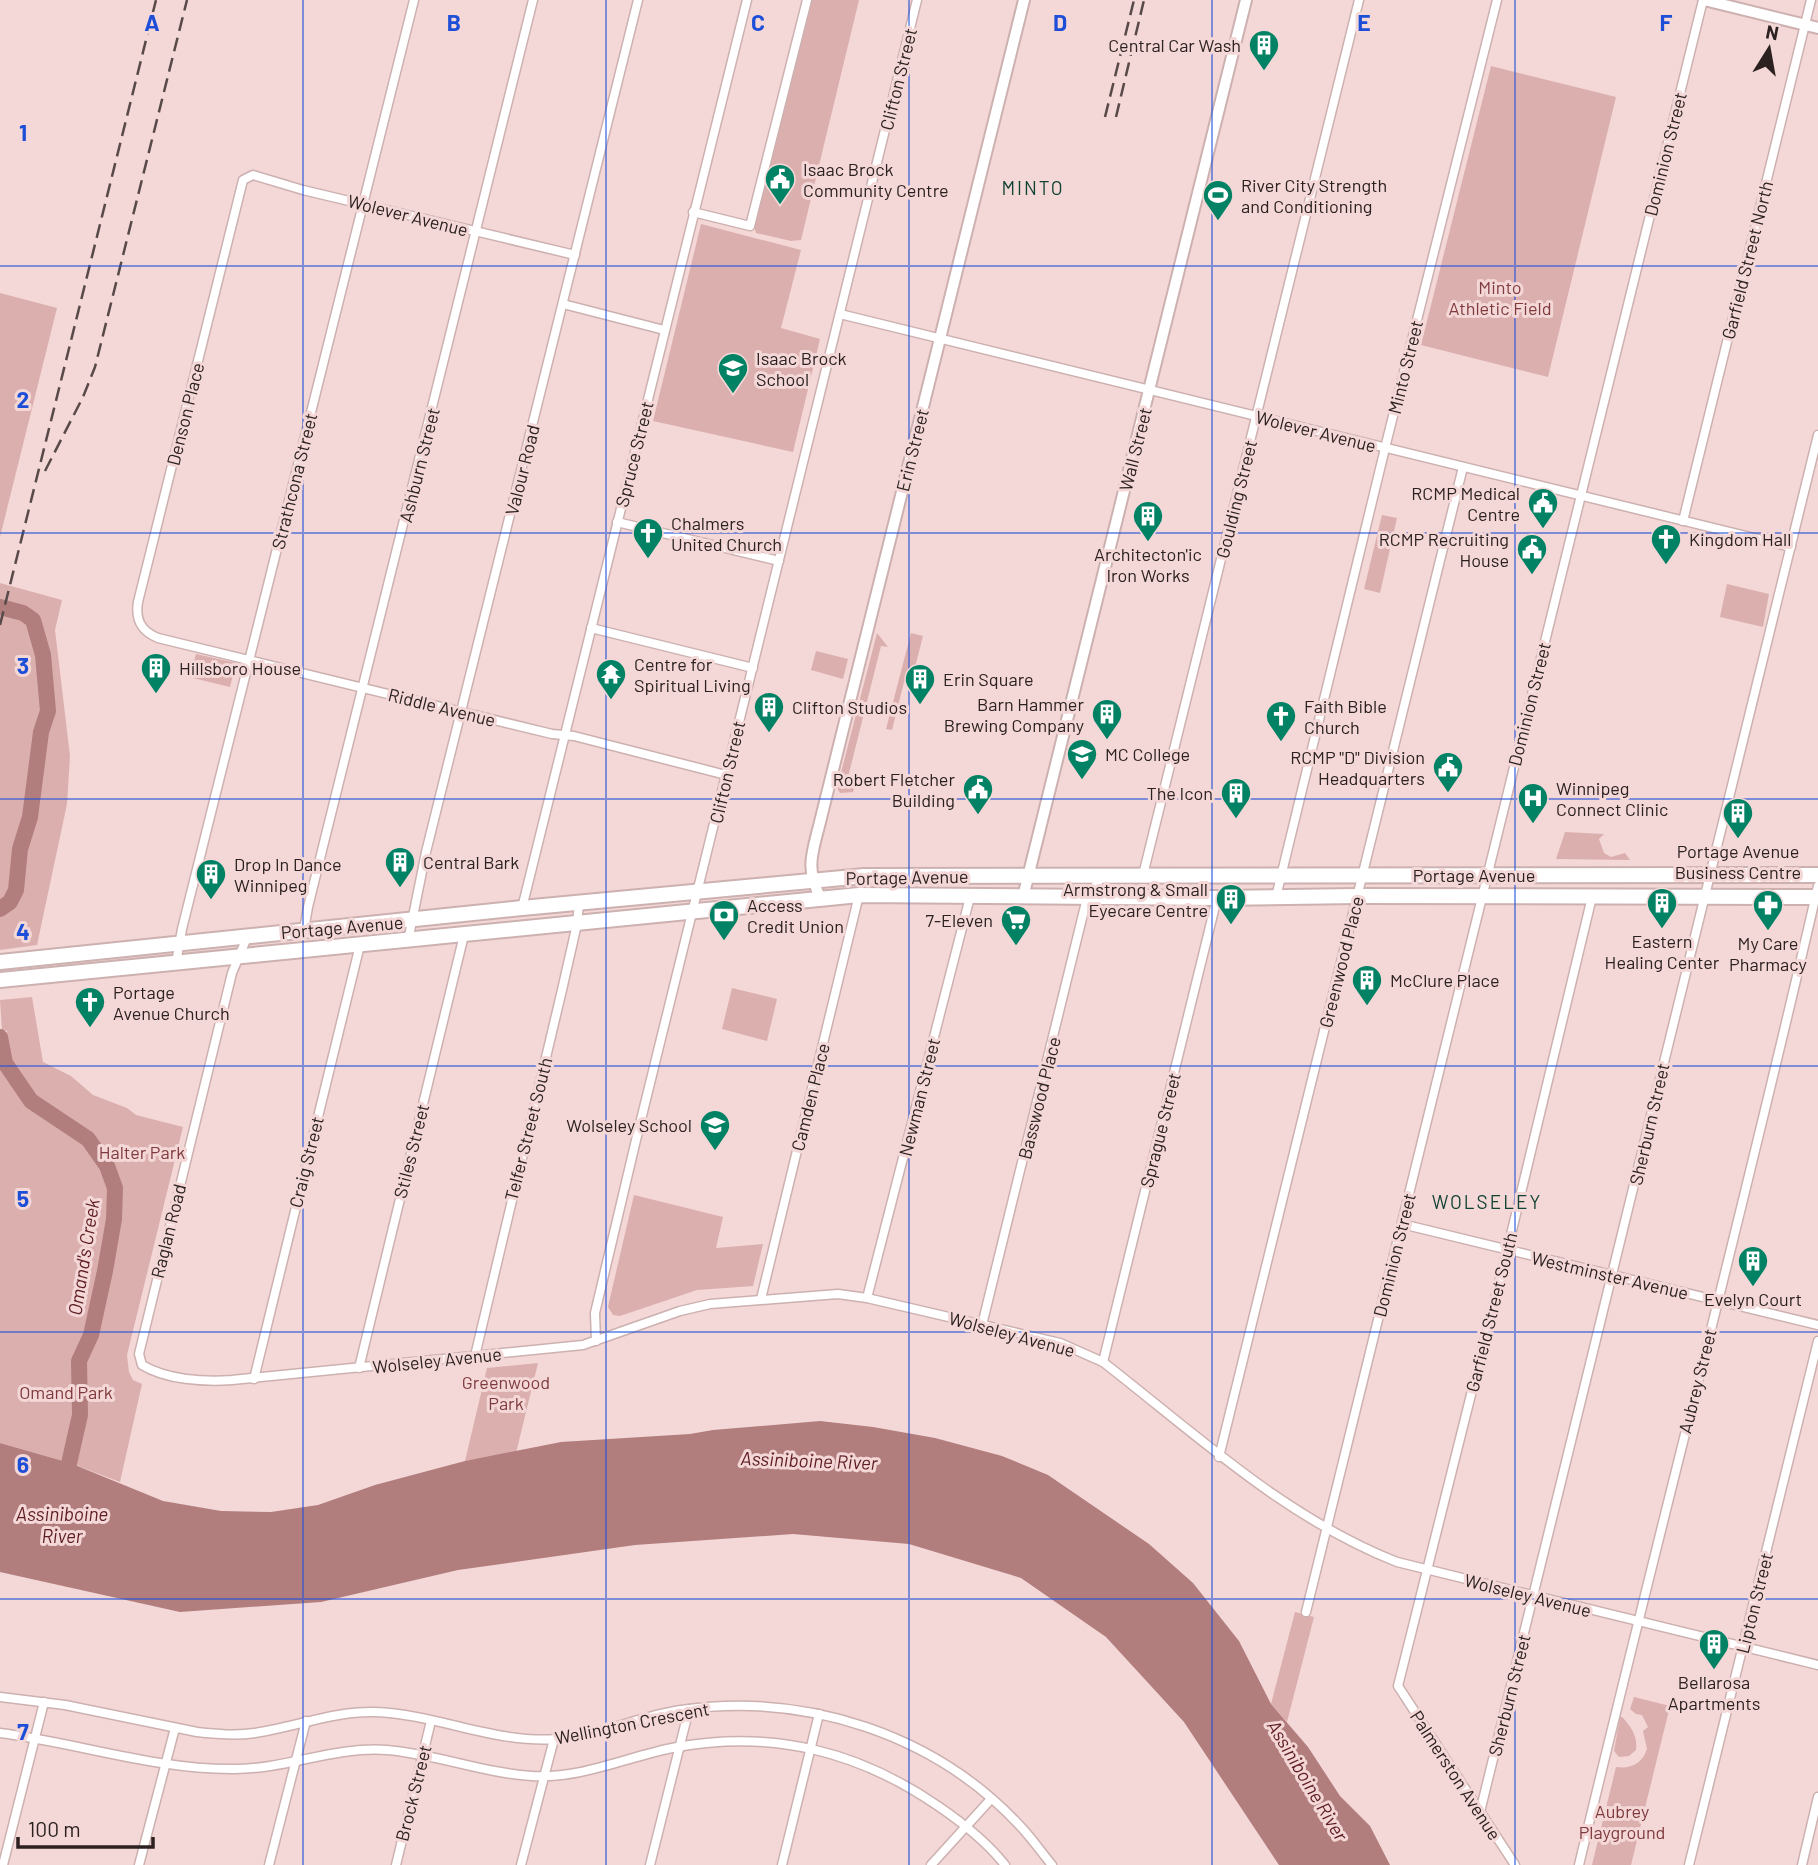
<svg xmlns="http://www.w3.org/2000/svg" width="1818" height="1865" viewBox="0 0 1818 1865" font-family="Barlow,sans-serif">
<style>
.green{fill:#dcafaf}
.water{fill:#b17d7d}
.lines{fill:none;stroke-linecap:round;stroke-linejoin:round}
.river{stroke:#b17d7d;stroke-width:16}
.street-casing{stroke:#ccb1b0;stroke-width:11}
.secondary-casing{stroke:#ccb1b0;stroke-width:14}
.highway-casing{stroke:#ccb1b0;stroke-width:18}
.street{stroke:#fff;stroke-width:8}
.secondary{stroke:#fff;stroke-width:10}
.highway{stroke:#fff;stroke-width:14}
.rail{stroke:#584a49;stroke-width:2.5;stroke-dasharray:14 7;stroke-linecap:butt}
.grid{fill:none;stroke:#1d4ed8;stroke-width:2;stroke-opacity:0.55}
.labels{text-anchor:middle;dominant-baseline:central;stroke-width:6;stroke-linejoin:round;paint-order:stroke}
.poi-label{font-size:18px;fill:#2b2120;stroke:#f4d7d7;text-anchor:start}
.street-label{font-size:18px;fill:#2b2120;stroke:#f4d7d7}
.park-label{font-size:18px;fill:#7f3a3d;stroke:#f4d7d7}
.neighbourhood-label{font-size:19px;letter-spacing:2px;fill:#114334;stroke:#f4d7d7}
.water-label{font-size:19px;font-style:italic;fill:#5d1c22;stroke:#f4d7d7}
.grid-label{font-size:23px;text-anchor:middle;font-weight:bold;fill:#1d4ed8;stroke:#f4d7d7;stroke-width:6;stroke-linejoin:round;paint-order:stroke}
</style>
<rect width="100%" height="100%" fill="#f4d7d7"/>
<g class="green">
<polygon points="811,0 859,0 801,240 791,241 756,233 754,227"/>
<polygon points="1491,66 1616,97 1548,377 1421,345"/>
<polygon points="701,224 801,250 781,328 820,339 793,452 653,421"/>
<polygon points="0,293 57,308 0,537"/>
<polygon points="1382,515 1397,518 1380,593 1364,589"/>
<polygon points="0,583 62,600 55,630 70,756 67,804 37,945 0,950"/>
<polygon points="1727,584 1769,594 1763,627 1720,617"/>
<polygon points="877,633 888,647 881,646 846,785 854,788 853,792 840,793 837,788"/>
<polygon points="911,633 923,636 911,683 904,682 892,730 886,729"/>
<polygon points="816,651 848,659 843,679 811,670"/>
<polygon points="196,654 236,663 230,687 189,677"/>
<polygon points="1565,832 1604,834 1599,839 1604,853 1611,857 1625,853 1630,860 1556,859"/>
<polygon points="732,988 777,999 767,1041 722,1029"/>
<polygon points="32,997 43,1062 71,1076 93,1095 127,1108 136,1115 183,1127 127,1355 129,1372 133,1380 142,1384 120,1482 70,1463 0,1443 0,1047 2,1067 26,1105 76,1134 95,1154 108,1178 110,1187 109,1235 96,1280 87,1329 97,1331 109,1276 119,1211 117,1184 107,1159 88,1134 45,1106 12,1068 8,1060 7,1031 2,1030 0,1000"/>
<polygon points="634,1195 723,1217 716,1248 763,1244 753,1286 697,1290 620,1316 613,1315 608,1307 610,1298"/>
<polygon points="538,1363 516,1453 465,1461 487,1368"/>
<polygon points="1295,1612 1314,1617 1287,1722 1271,1704"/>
<path d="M1634 1697 1670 1706 1631 1865H1592L1616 1767C1631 1769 1642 1764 1647 1749L1643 1731 1648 1727 1642 1715 1636 1714 1630 1709Z"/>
<path d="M1620 1717H1622C1631 1726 1638 1737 1636 1750L1629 1756 1619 1757 1614 1751Z"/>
</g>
<polygon class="water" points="820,1421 873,1427 935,1438 1002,1456 1048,1475 1149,1544 1193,1583 1239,1641 1271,1704 1308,1747 1340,1796 1370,1826 1390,1865 1279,1865 1184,1722 1106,1637 1021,1578 909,1544 793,1534 635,1545 458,1570 321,1602 180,1612 0,1572 0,1443 70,1463 163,1501 221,1511 271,1512 318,1505 375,1485 465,1461 561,1442 690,1434 713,1430"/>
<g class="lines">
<g class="river">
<polyline points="0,607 23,613 33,620 43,655 48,711 41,732 30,817 20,849 16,890 10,902 0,909"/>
<polyline points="0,1037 5,1063 31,1101 88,1139 107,1166 115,1188 114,1219 105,1271 91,1335 79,1361 80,1415 65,1481"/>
</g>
<g class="street-casing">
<g id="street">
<polyline points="693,212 750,226 807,0"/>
<path d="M575 255 303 190 253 175 243 180 138 602C135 620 141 631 158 638L552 734 574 736 726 775"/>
<polyline points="563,304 664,330"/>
<polyline points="840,314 1791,547"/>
<polyline points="1683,521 1811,0"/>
<polyline points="617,522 779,561"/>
<polyline points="591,628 753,668"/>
<polyline points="1143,875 1359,0"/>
<polyline points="1276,897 1388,436 1497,0"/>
<polyline points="522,908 747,0"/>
<polyline points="304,930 308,907 533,0"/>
<path d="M248 935 232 973 139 1354 142 1365C167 1380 204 1382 232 1380L583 1345 680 1311 710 1304 838 1294 867 1298 1060 1343 1103 1362C1197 1435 1285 1518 1397 1562L1818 1665"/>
<polyline points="408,941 426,852 638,0"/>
<polyline points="176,963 182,929 414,0"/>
<polyline points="1402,1224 1818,1325"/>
<polyline points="867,1298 970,897"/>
<polyline points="761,1299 859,895"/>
<polyline points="982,1325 1087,898 1102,876"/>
<polyline points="596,1341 595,1313 636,1140 917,0"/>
<polyline points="475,1356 562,990 577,924 579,903"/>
<polyline points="1103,1362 1217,898"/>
<polyline points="359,1368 464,935"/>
<polyline points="254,1379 360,945"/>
<polyline points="1219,1457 1463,467"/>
<polyline points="1306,1612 1703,0"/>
<path d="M0 1697 65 1705 197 1732C216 1734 236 1736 255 1733 296 1727 333 1711 375 1712 437 1714 495 1744 557 1739 600 1736 639 1716 681 1710 806 1692 936 1734 1022 1828 1033 1840 1042 1853 1052 1865"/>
<path d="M0 1733C78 1743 156 1770 235 1769 287 1769 334 1746 387 1750 436 1754 483 1773 532 1776 583 1779 628 1756 677 1747 773 1730 858 1751 938 1806 963 1823 986 1841 1005 1865"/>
<polyline points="1480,1812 1818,435"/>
<polyline points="3,1865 44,1702"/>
<polyline points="139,1865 175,1728"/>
<polyline points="269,1865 306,1721"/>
<polyline points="396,1865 431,1721"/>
<polyline points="521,1865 554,1739"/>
<polyline points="650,1865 689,1709"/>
<polyline points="782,1865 819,1714"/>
<polyline points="931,1865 991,1799"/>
<polyline points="1515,1865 1398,1686 1509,1243 1592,897"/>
<path d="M1579 1865C1657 1538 1743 1213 1818 886"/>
<polyline points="1689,1865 1818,1341"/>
<polyline points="1802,1865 1818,1797"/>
</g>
</g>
<g class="secondary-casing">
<g id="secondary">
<polyline points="1704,0 1818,28"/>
<polyline points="1023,897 1246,0"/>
<path d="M821 899C804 866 813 852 821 818L1024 0"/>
</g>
</g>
<g class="highway-casing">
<g id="highway">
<polyline points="0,962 522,908 864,876 1818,875"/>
<polyline points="0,980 859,895 1217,898 1358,896 1818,897"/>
</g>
</g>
<use href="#street" class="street"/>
<use href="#secondary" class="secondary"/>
<use href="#highway" class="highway"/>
<g class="rail">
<polyline points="1105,117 1134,0"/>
<polyline points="1116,117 1144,0"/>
<polyline points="45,471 83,397 95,367 187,0"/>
<polyline points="0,625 156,0"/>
</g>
</g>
<path class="grid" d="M303 0V1865M606 0V1865M909 0V1865M1212 0V1865M1515 0V1865M0 266H1818M0 533H1818M0 799H1818M0 1066H1818M0 1332H1818M0 1599H1818"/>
<defs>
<g id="building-pin" transform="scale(1.575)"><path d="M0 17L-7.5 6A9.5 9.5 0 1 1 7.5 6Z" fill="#028264" stroke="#f4d7d7"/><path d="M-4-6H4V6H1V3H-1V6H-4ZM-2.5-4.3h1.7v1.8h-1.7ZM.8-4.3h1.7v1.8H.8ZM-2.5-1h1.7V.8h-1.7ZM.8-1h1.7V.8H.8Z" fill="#fff"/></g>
<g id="civic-pin" transform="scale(1.575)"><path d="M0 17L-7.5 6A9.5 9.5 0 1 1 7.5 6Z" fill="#028264" stroke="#f4d7d7"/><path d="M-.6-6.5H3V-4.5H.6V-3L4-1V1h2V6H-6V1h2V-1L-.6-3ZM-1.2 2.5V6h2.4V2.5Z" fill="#fff"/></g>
<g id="stadium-pin" transform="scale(1.575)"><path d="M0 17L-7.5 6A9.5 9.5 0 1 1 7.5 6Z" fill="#028264" stroke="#f4d7d7"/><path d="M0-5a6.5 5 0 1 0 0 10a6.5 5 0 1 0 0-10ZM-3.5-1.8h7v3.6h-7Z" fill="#fff"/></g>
<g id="school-pin" transform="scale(1.575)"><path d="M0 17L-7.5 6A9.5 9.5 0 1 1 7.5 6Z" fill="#028264" stroke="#f4d7d7"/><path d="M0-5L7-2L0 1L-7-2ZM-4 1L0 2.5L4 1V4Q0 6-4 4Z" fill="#fff"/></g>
<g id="church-pin" transform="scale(1.575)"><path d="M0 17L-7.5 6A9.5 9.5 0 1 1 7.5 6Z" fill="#028264" stroke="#f4d7d7"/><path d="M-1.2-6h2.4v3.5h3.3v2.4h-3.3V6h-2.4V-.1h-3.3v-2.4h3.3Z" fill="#fff"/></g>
<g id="temple-pin" transform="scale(1.575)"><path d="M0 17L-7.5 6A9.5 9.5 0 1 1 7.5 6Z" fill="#028264" stroke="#f4d7d7"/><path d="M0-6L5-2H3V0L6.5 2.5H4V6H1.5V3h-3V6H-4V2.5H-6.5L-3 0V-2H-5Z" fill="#fff"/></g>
<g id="university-pin" transform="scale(1.575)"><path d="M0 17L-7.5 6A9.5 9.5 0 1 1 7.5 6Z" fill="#028264" stroke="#f4d7d7"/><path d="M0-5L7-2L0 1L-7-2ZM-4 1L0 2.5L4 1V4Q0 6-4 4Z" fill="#fff"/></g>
<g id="hospital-pin" transform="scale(1.575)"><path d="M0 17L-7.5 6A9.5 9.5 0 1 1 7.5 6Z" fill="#028264" stroke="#f4d7d7"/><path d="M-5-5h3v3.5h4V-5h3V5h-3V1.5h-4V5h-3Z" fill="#fff"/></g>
<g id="pharmacy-pin" transform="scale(1.575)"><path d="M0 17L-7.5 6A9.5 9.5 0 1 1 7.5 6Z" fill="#028264" stroke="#f4d7d7"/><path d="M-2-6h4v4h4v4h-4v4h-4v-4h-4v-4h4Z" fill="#fff"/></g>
<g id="bank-pin" transform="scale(1.575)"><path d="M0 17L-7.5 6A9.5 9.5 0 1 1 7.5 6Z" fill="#028264" stroke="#f4d7d7"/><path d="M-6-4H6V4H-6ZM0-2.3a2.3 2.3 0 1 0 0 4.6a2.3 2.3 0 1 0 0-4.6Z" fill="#fff"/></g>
<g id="supermarket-pin" transform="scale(1.575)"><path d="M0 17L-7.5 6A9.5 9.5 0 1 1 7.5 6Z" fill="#028264" stroke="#f4d7d7"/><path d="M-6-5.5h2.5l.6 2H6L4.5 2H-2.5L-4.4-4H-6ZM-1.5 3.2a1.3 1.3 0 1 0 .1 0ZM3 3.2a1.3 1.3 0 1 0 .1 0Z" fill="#fff"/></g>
</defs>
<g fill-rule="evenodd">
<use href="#building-pin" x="1264" y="45"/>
<use href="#civic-pin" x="780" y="179"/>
<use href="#stadium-pin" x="1218" y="195"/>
<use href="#school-pin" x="733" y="368"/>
<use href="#civic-pin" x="1543" y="503"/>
<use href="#building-pin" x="1148" y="516"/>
<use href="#church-pin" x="648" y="533"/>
<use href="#church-pin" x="1666" y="539"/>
<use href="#civic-pin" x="1532" y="549"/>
<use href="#building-pin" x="156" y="668"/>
<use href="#temple-pin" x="611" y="674"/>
<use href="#building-pin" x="920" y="679"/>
<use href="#building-pin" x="769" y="707"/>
<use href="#building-pin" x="1107" y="714"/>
<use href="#church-pin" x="1281" y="716"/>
<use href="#university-pin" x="1082" y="754"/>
<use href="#civic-pin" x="1448" y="767"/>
<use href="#civic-pin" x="978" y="789"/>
<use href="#building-pin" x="1236" y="793"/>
<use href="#hospital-pin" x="1533" y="798"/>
<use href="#building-pin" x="1738" y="813"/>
<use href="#building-pin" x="400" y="862"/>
<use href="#building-pin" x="211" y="874"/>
<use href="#building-pin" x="1231" y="899"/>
<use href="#building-pin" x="1662" y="903"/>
<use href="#pharmacy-pin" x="1768" y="905"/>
<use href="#bank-pin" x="724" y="915"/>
<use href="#supermarket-pin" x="1016" y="920"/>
<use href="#building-pin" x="1367" y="980"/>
<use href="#church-pin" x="90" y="1002"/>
<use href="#school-pin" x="715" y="1125"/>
<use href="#building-pin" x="1753" y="1261"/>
<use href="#building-pin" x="1714" y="1644"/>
</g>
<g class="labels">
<g class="poi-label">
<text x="1241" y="45" text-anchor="end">Central Car Wash</text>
<text x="803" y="169">Isaac Brock<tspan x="803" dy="21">Community Centre</tspan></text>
<text x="1241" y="185">River City Strength<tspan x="1241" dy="21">and Conditioning</tspan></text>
<text x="756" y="358">Isaac Brock<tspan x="756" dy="21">School</tspan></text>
<text x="1520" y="493" text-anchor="end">RCMP Medical<tspan x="1520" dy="21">Centre</tspan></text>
<text x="671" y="523">Chalmers<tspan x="671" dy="21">United Church</tspan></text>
<text x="1509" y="539" text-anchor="end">RCMP Recruiting<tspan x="1509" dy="21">House</tspan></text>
<text x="1689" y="539">Kingdom Hall</text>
<text x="1148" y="554" text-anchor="middle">Architecton'ic<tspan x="1148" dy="21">Iron Works</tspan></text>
<text x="634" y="664">Centre for<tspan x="634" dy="21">Spiritual Living</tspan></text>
<text x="179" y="668">Hillsboro House</text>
<text x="943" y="679">Erin Square</text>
<text x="1084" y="704" text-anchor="end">Barn Hammer<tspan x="1084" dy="21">Brewing Company</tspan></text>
<text x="1304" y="706">Faith Bible<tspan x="1304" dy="21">Church</tspan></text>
<text x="792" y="707">Clifton Studios</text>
<text x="1105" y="754">MC College</text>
<text x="1425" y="757" text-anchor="end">RCMP "D" Division<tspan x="1425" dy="21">Headquarters</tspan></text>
<text x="955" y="779" text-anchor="end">Robert Fletcher<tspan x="955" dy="21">Building</tspan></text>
<text x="1556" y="788">Winnipeg<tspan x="1556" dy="21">Connect Clinic</tspan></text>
<text x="1213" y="793" text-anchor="end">The Icon</text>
<text x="1738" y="851" text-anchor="middle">Portage Avenue<tspan x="1738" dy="21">Business Centre</tspan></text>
<text x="423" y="862">Central Bark</text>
<text x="234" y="864">Drop In Dance<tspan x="234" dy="21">Winnipeg</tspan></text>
<text x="1208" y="889" text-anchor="end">Armstrong &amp; Small<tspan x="1208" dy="21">Eyecare Centre</tspan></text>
<text x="747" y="905">Access<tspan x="747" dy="21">Credit Union</tspan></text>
<text x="993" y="920" text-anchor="end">7-Eleven</text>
<text x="1662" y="941" text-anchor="middle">Eastern<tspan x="1662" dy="21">Healing Center</tspan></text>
<text x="1768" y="943" text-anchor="middle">My Care<tspan x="1768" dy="21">Pharmacy</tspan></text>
<text x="1390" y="980">McClure Place</text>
<text x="113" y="992">Portage<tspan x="113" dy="21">Avenue Church</tspan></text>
<text x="692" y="1125" text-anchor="end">Wolseley School</text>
<text x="1753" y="1299" text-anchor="middle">Evelyn Court</text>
<text x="1714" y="1682" text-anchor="middle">Bellarosa<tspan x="1714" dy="21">Apartments</tspan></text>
</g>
<g class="street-label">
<text transform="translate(898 79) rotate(-76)">Clifton Street</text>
<text transform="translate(1665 154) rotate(-76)">Dominion Street</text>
<text transform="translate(408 215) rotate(14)">Wolever Avenue</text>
<text transform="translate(1747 260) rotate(-76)">Garfield Street North</text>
<text transform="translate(1405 367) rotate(-76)">Minto Street</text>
<text transform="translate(185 414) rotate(-76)">Denson Place</text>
<text transform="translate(1316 431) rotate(14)">Wolever Avenue</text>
<text transform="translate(1135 449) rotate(-76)">Wall Street</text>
<text transform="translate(912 450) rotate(-76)">Erin Street</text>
<text transform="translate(634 454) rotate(-76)">Spruce Street</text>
<text transform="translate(419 465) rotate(-76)">Ashburn Street</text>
<text transform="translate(522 470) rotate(-76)">Valour Road</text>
<text transform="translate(294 481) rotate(-76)">Strathcona Street</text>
<text transform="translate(1236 499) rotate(-76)">Goulding Street</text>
<text transform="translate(1529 704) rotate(-76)">Dominion Street</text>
<text transform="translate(442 707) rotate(14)">Riddle Avenue</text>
<text transform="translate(727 772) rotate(-77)">Clifton Street</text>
<text x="1474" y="875">Portage Avenue</text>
<text transform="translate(907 877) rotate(-1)">Portage Avenue</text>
<text transform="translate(342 927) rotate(-5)">Portage Avenue</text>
<text transform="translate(1341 962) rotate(-76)">Greenwood Place</text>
<text transform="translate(810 1097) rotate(-76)">Camden Place</text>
<text transform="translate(919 1097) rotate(-76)">Newman Street</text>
<text transform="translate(1039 1098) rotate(-76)">Basswood Place</text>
<text transform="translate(1649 1124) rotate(-77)">Sherburn Street</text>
<text transform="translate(528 1129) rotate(-76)">Telfer Street South</text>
<text transform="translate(1160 1130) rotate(-76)">Sprague Street</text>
<text transform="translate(411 1151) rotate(-76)">Stiles Street</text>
<text transform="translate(306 1162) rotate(-76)">Craig Street</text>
<text transform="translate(168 1231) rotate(-76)">Raglan Road</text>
<text transform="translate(1394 1255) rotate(-76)">Dominion Street</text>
<text transform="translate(1610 1275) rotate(13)">Westminster Avenue</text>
<text transform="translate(1491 1312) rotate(-76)">Garfield Street South</text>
<text transform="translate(1012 1334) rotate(15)">Wolseley Avenue</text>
<text transform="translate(437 1360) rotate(-6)">Wolseley Avenue</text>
<text transform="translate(1697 1381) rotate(-76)">Aubrey Street</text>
<text transform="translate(1528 1595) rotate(14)">Wolseley Avenue</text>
<text transform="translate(1754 1603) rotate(-76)">Lipton Street</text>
<text transform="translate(1509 1695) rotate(-76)">Sherburn Street</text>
<text transform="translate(632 1723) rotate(-11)">Wellington Crescent</text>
<text transform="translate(1456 1775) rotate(57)">Palmerston Avenue</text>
<text transform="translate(413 1793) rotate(-76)">Brock Street</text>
</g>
<g class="park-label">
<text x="1500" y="287">Minto<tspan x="1500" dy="21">Athletic Field</tspan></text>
<text x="142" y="1152">Halter Park</text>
<text x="506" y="1382">Greenwood<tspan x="506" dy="21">Park</tspan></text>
<text x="66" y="1392">Omand Park</text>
<text x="1622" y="1811">Aubrey<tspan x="1622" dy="21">Playground</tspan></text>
</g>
<g class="neighbourhood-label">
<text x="1033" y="187">MINTO</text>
<text x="1487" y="1201">WOLSELEY</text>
</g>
<g class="water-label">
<text transform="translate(83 1257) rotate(-81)">Omand's Creek</text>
<text transform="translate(809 1460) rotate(2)">Assiniboine River</text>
<text x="62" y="1513">Assiniboine<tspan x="62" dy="22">River</tspan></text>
<text transform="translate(1308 1780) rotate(59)">Assiniboine River</text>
</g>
</g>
<g class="grid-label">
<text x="152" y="31">A</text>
<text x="454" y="31">B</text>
<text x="758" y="31">C</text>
<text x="1060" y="31">D</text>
<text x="1364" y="31">E</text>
<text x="1666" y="31">F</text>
<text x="23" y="141">1</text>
<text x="23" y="408">2</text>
<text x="23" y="674">3</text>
<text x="23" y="940">4</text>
<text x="23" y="1207">5</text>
<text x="23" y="1473">6</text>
<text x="23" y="1740">7</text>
</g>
<g transform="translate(1769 49) rotate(11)" stroke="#f4d7d7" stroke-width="5" paint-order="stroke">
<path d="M0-5L12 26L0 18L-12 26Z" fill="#2b2120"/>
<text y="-10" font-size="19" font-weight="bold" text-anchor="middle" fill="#2b2120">N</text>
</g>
<path d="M18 1837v10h135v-10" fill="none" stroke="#2b2120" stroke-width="3.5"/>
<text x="28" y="1837" font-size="21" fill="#2b2120" stroke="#f4d7d7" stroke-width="5" paint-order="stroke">100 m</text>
</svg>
